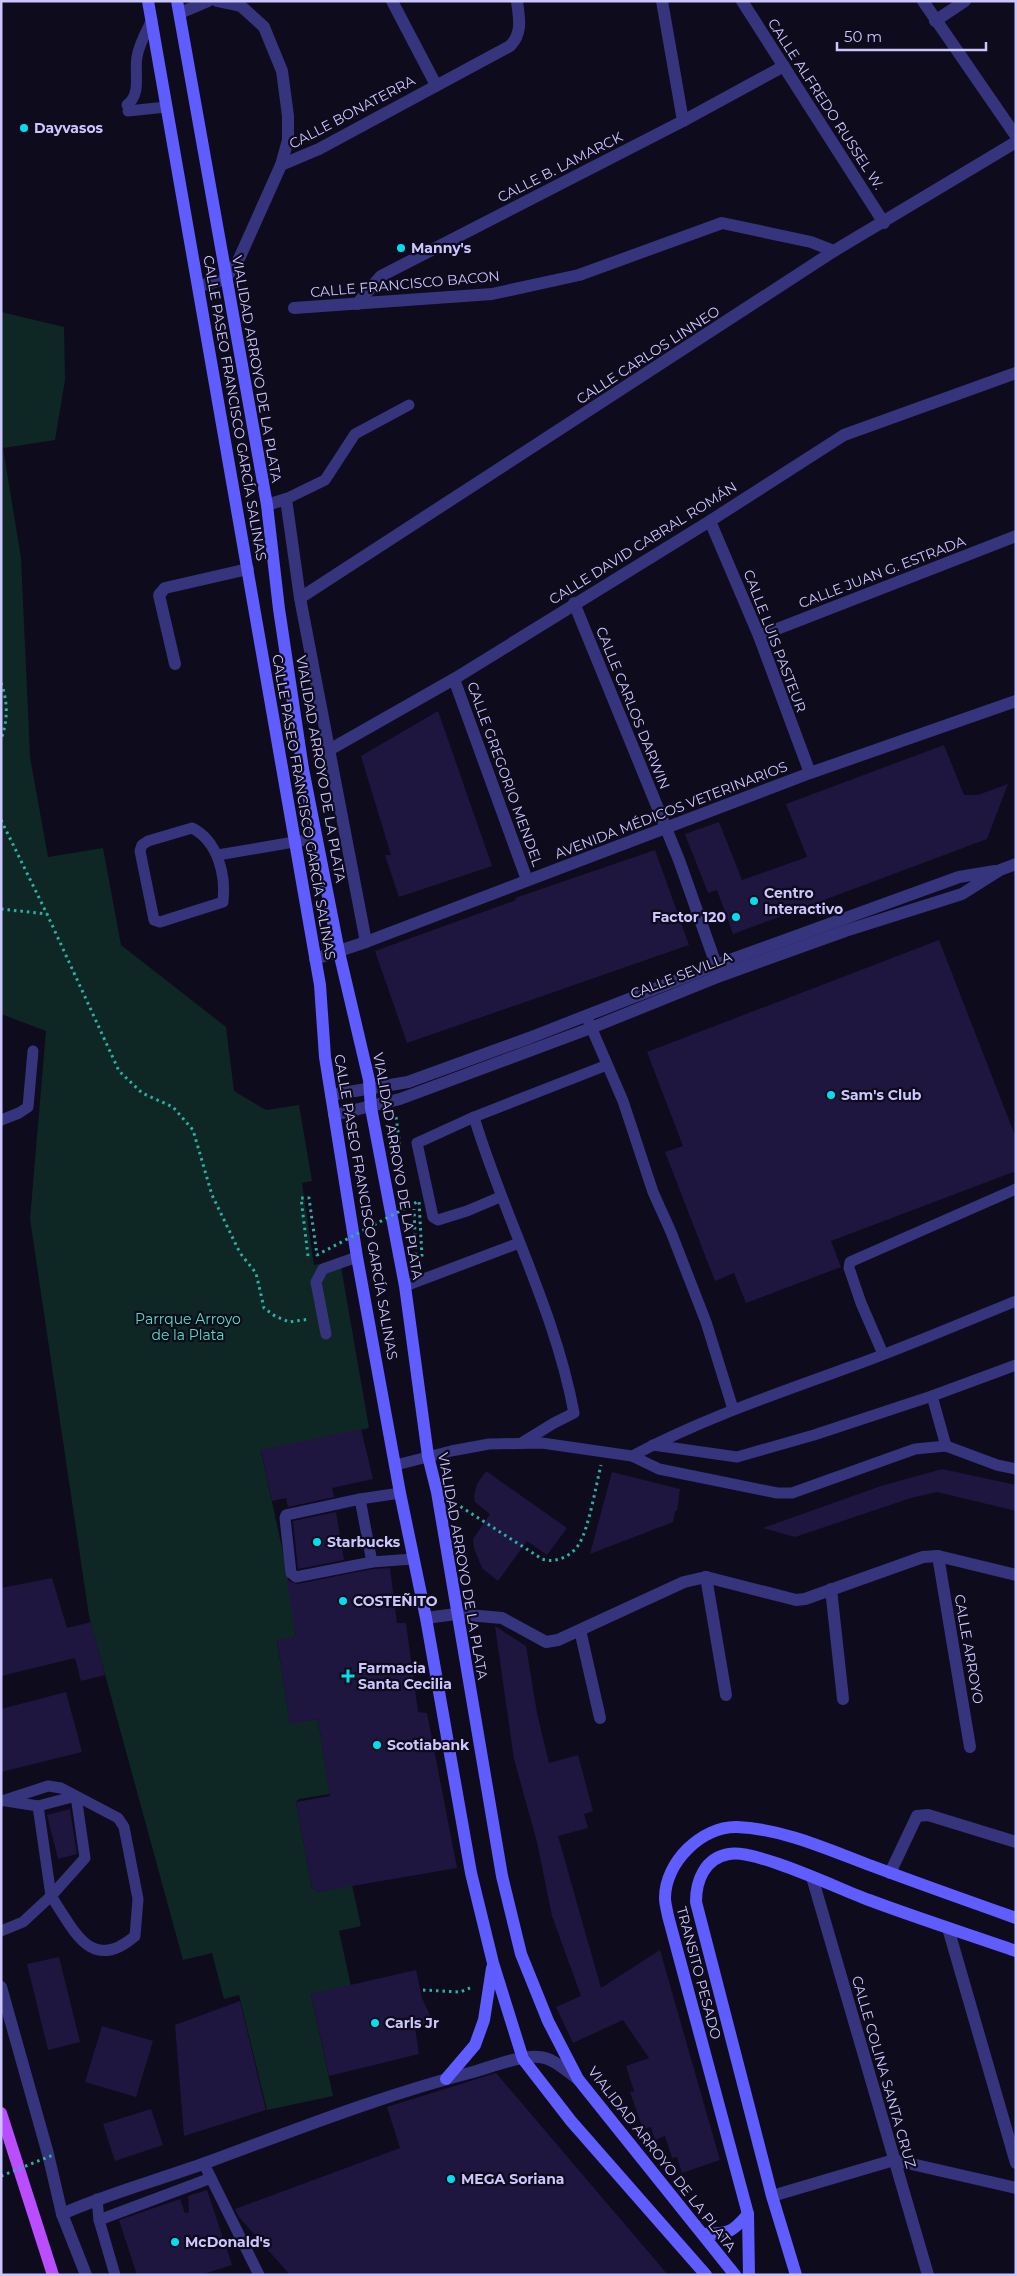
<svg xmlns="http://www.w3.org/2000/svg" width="1017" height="2276" viewBox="0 0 1017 2276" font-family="Montserrat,sans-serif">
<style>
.green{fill:#0e2725}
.building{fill:#1e163e}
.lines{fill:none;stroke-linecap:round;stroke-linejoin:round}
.path{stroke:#2ab0a5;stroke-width:3;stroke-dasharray:2.5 4;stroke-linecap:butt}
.service{stroke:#36347d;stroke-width:11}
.minor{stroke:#36347d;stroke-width:12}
.tertiary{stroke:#36347d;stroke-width:12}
.secondary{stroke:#5f5dff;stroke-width:12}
.primary{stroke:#b94dff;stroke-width:12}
.path-bridge{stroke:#2ab0a5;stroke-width:3;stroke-dasharray:2.5 4;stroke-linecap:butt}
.poi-dot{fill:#00def1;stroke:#0e0b1d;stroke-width:2}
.labels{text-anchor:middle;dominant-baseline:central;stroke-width:4.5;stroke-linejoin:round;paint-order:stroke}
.street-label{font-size:14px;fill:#ccc6ff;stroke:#0e0b1d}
.poi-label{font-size:14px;font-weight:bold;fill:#ccc6ff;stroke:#0e0b1d;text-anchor:start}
.park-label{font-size:14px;fill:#51e1ba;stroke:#0e0b1d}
</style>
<rect width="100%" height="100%" fill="#0e0b1d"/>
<polygon class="green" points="1,312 64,327 65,380 55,440 3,448 21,558 30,757 48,857 103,848 121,945 226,1027 234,1091 266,1110 299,1105 312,1181 302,1183 314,1265 340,1261 369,1428 261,1451 287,1571 296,1637 277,1641 290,1723 318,1719 330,1794 299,1799 296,1802 312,1888 318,1892 352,1885 361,1926 339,1931 351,1986 311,1994 333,2096 267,2110 239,1995 224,1999 212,1953 183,1960 89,1616 30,1219 46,1031 1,1014"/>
<g class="building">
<polygon points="438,711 492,866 399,897 385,855 391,855 361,756"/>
<polygon points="944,745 964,795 978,795 1008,784 987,839 733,934 717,890 708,893 685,834 719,822 742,880 807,857 786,804"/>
<polygon points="655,850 689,945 407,1043 375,951 516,900 515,898"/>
<polygon points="939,940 1016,1138 1016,1171 831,1241 841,1267 746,1303 734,1273 715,1281 665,1152 683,1146 647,1052"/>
<polygon points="361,1429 373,1479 332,1488 334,1497 288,1507 286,1498 272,1501 261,1450"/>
<polygon points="942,1469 1016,1485 1016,1511 937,1492 911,1498 795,1537 763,1528 881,1486"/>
<polygon points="486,1471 567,1528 547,1555 527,1541 498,1581 482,1568 474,1548 473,1539 490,1514 475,1502 474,1496 477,1484"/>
<polygon points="612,1472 680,1489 677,1511 675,1511 673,1522 590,1554"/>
<polygon points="336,1512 344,1560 298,1569 293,1521"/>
<polygon points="390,1568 397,1623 406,1623 418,1712 427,1713 457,1868 317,1892 312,1888 296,1802 330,1796 318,1719 290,1724 277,1640 296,1637 287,1580 297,1584 373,1569"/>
<polygon points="52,1578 67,1628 91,1622 105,1675 81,1681 75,1658 1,1676 1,1588"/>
<polygon points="495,1626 526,1646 537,1713 549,1763 578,1755 593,1811 584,1814 588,1828 558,1836 601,1988 660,1950 720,2160 682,2173 677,2157 672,2158 665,2136 655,2140 651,2127 643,2129 630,2092 634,2091 626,2066 649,2058 623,2020 573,2043 556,2007 581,1996 552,1916 537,1842 514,1759"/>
<polygon points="66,1692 82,1752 1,1772 1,1709"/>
<polygon points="70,1809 77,1854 58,1859 47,1815"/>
<polygon points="59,1957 80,2042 48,2050 27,1964"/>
<polygon points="416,1970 422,1998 434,2024 415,2028 419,2054 329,2076 311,1994"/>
<polygon points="240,2001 266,2110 184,2136 175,2025"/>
<polygon points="102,2026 153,2041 136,2097 85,2082"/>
<polygon points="496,2073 668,2275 290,2275 239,2217 235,2209 400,2148 387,2107"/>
<polygon points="151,2109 163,2145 115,2161 103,2124"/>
<polygon points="207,2190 232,2265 200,2275 137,2275 119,2220 180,2199 185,2213 189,2212 188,2196"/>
</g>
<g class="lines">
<g class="path">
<path d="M1 683C8 701 8 721 1 739"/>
<polyline points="1,820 47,914 119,1071 142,1093 173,1107 193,1130 212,1195 240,1253 256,1273 264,1308 275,1316 289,1322 310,1319"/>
<polyline points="1,909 47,914"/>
<polyline points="396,1117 400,1147"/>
<path d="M455 1503 542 1559C555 1564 572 1556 579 1544 589 1528 596 1485 601 1465"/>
<polyline points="423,1990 460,1992 470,1988"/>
</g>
<g class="service">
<path d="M127 105C142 94 134 73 137 57 139 44 146 32 152 20"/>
<polyline points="128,111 166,107"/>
<polyline points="286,499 325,480 355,434 409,405"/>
<path d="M192 828C218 841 226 875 223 902L160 922 154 920 140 851 142 845 148 841Z"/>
<polyline points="218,855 317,838"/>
<polyline points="588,1020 623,1101 653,1192 671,1232 706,1322 733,1409"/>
<path d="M474 1117C504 1217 555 1310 574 1413L554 1423 523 1442"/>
<polyline points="1,1120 19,1113 28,1107 33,1051"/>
<polyline points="500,1197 467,1211 438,1220 433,1217 417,1143 474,1117 607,1065"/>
<polyline points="405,1286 519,1243"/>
<polyline points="326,1334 316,1282 323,1269 357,1257"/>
<polyline points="883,1354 861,1303 849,1268 850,1262 1016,1189"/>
<polyline points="932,1396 946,1446"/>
<polyline points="653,1445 737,1457 814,1435 932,1396 1016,1365"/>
<path d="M632 1456C702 1419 775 1394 850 1367 906 1347 961 1323 1016 1301"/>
<polyline points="396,1465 451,1451 489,1444 542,1443 632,1456 659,1469 777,1493 792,1493 915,1449 946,1446 997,1465 1016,1469"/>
<polyline points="400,1493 360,1499 286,1515 285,1518 291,1573 296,1577 372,1562 413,1559"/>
<polyline points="360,1499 372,1562"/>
<path d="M2 1801 48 1786 61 1788 118 1818 124 1827 138 1899 135 1936C91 1974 74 1930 51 1896L85 1858 76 1796 38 1806"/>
<polyline points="1,1931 23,1922 51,1896 38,1806 6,1801"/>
<polyline points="204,2164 259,2275"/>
<polyline points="97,2199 99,2220 115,2275"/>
<polyline points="99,2220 211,2178"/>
</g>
<g class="minor">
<polyline points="392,1 436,85"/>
<polyline points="662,1 683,121"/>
<polyline points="742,1 884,223"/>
<polyline points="923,1 1016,136"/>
<polyline points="180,13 208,1"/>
<polyline points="935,21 965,1"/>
<path d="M281 165 319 149 510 46C523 33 519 18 517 1"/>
<polyline points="200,286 225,279 238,261 281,165 288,140 288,116 282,71 264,27 241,6 217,1"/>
<polyline points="357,304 381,276 683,121 784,66"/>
<polyline points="294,308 492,294 579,275 722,223 811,242 834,251"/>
<polyline points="267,505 286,499 300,598 366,942"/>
<polyline points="710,521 759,636 810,773"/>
<polyline points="300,598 834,251 1016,142"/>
<polyline points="574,603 679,860 719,973"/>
<polyline points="759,636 1016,536"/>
<polyline points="175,664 159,595 165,588 248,569"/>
<polyline points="454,679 527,880"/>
<polyline points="329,750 454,679 710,521 844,435 1016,373"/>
<polyline points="315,959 366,942 810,773 1016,701"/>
<polyline points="331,1095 408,1082 529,1038 716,965 959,877 995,871"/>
<polyline points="334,1115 400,1099 591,1028 720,976 845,931 962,894 1000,870 1016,864"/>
<polyline points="938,1556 970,1747"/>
<polyline points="706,1577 726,1695"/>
<polyline points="831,1589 843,1699"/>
<polyline points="426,1618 456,1614 502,1618 546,1642 558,1640 684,1582 706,1577 796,1600 805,1599 923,1557 938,1556 1016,1575"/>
<polyline points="580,1630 600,1718"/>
<polyline points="890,1873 917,1816 928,1815 1016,1842"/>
<polyline points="812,1877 928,2275"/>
<polyline points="948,1928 1016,2163"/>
<polyline points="772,2196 894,2160 1016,2188"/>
</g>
<g class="tertiary">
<polyline points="1,1987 48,2154 62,2214 86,2275"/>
<path d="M62 2214C109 2193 159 2180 208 2162 295 2130 383 2095 473 2072 491 2067 521 2055 539 2057 554 2058 566 2071 578 2079"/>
</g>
<g class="secondary">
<polyline points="148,1 320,985 325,1057 357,1257 400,1493 426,1618 471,1873 493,1963 523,2059 571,2121 706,2275"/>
<polyline points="177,1 267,505 279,609 303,769 339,952 369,1080 371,1108 405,1286 428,1456 437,1492 502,1876 521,1954 548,2021 578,2079 735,2275"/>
<polyline points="446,2079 475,2045 484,2020 492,1968"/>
<path d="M703 2234C728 2234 732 2233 748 2214"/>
<path d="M749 2275 748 2214 668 1916C667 1910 665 1904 665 1898 665 1862 702 1826 737 1827 784 1829 829 1850 872 1866 920 1884 968 1901 1016 1918"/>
<path d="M796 2275 772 2196 696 1902C696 1880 705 1858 729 1854 756 1849 839 1889 869 1900 917 1918 967 1934 1016 1951"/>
</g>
<polyline class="primary" points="1,2113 53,2275"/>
<g class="path-bridge">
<polyline points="308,1256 301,1198 309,1198 317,1255 419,1201 422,1257 416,1259 414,1209"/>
<polyline points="1,2176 53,2155"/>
</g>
</g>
<g class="poi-dot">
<circle cx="24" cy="128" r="5"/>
<circle cx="401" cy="248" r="5"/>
<circle cx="754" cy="901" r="5"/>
<circle cx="736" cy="917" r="5"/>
<circle cx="831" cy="1095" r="5"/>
<circle cx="317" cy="1542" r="5"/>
<circle cx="343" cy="1601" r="5"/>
<path d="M345.5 1668.5h5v5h5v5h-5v5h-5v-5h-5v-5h5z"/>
<circle cx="377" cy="1745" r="5"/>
<circle cx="375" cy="2023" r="5"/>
<circle cx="451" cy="2179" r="5"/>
<circle cx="175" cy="2242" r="5"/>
</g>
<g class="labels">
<g class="street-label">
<text transform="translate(826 104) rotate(57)">CALLE ALFREDO RUSSEL W.</text>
<text transform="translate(352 112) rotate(-28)">CALLE BONATERRA</text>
<text transform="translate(560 167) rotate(-27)">CALLE B. LAMARCK</text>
<text transform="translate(405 284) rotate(-5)">CALLE FRANCISCO BACON</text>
<text transform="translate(648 355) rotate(-33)">CALLE CARLOS LINNEO</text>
<text transform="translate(257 369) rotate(80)">VIALIDAD ARROYO DE LA PLATA</text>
<text transform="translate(235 408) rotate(80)">CALLE PASEO FRANCISCO GARCÍA SALINAS</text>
<text transform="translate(643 543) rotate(-32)">CALLE DAVID CABRAL ROMÁN</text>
<text transform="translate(882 572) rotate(-21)">CALLE JUAN G. ESTRADA</text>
<text transform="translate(775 641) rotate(69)">CALLE LUIS PASTEUR</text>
<text transform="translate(633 708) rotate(68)">CALLE CARLOS DARWIN</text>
<text transform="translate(321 769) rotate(80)">VIALIDAD ARROYO DE LA PLATA</text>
<text transform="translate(505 774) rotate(70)">CALLE GREGORIO MENDEL</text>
<text transform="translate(304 807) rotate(80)">CALLE PASEO FRANCISCO GARCÍA SALINAS</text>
<text transform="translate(671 810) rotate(-21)">AVENIDA MÉDICOS VETERINARIOS</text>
<text transform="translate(681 975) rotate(-21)">CALLE SEVILLA</text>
<text transform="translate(398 1166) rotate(80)">VIALIDAD ARROYO DE LA PLATA</text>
<text transform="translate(366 1207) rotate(80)">CALLE PASEO FRANCISCO GARCÍA SALINAS</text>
<text transform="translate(463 1566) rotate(80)">VIALIDAD ARROYO DE LA PLATA</text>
<text transform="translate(969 1649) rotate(80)">CALLE ARROYO</text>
<text transform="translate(699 1973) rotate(75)">TRANSITO PESADO</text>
<text transform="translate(884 2072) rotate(74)">CALLE COLINA SANTA CRUZ</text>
<text transform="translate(662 2159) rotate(52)">VIALIDAD ARROYO DE LA PLATA</text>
</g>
<g class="poi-label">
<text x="34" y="128">Dayvasos</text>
<text x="411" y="248">Manny's</text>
<text x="764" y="893">Centro<tspan x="764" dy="16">Interactivo</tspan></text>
<text x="726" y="917" text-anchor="end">Factor 120</text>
<text x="841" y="1095">Sam's Club</text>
<text x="327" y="1542">Starbucks</text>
<text x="353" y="1601">COSTEÑITO</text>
<text x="358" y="1668">Farmacia<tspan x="358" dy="16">Santa Cecilia</tspan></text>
<text x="387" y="1745">Scotiabank</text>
<text x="385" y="2023">Carls Jr</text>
<text x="461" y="2179">MEGA Soriana</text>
<text x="185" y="2242">McDonald's</text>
</g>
<g class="park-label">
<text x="188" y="1319">Parrque Arroyo<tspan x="188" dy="16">de la Plata</tspan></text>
</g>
</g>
<rect width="1017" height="2276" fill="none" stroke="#ccc6ff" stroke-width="5"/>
<path d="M837 42v8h149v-8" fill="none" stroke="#ccc6ff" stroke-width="2.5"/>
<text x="844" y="42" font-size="15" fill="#ccc6ff" stroke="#0e0b1d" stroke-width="4" paint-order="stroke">50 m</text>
</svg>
